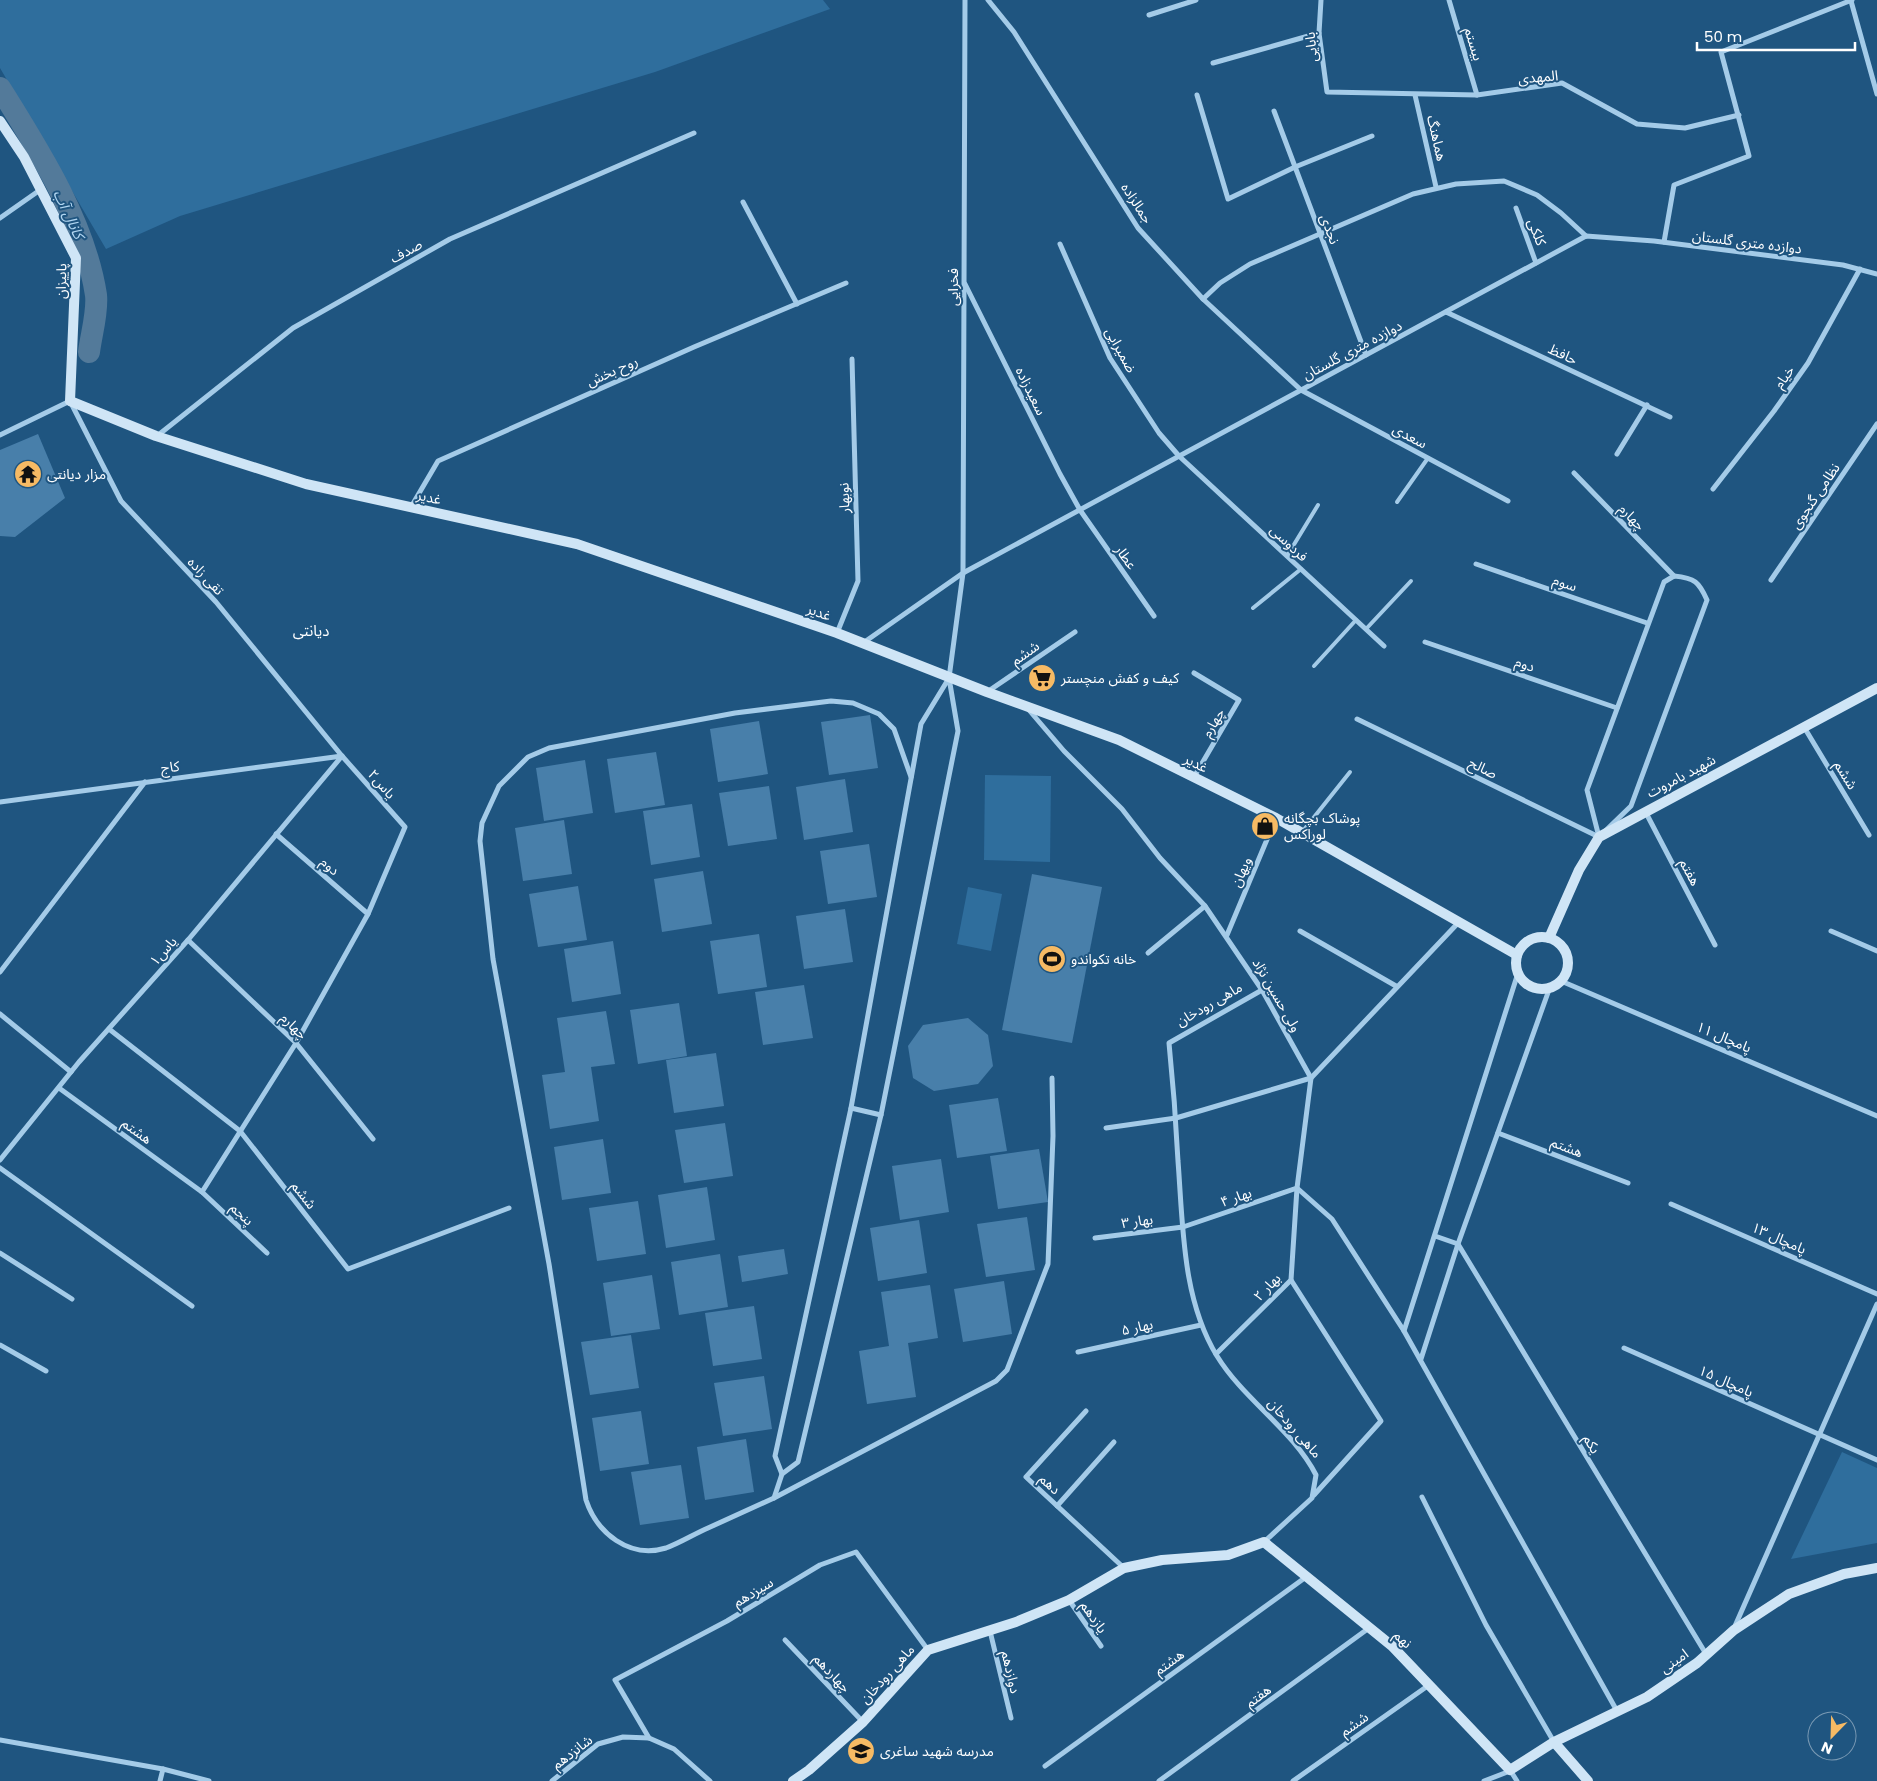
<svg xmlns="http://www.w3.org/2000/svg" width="1877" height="1781" viewBox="0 0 1877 1781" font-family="Poppins,'Noto Sans Arabic',sans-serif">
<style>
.green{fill:#2f6e9d}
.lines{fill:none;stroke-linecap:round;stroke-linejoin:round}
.canal{stroke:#537a9a;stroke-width:22}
.building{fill:#487faa}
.lane{stroke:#a4cbe8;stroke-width:4}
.street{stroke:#a4cbe8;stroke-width:5}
.secondary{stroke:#cfe5f6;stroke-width:10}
.labels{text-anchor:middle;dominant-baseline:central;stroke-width:4;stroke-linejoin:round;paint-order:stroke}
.street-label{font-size:14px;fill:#fff;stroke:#1f5580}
.poi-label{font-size:14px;fill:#fff;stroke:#1f5580;text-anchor:start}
.water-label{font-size:15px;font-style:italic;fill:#b0d5f0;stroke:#1f5580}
.neighbourhood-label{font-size:15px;fill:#fff;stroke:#1f5580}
</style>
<rect width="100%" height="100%" fill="#1f5580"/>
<g class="green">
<polygon points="0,0 823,0 830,9 655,72 180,216 106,249 0,68"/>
<polygon points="985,775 1051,776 1050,862 984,860"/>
<polygon points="968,887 1002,894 991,951 957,944"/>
<polygon points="1842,1452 1877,1468 1877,1543 1791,1559"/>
</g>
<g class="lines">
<path class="canal" d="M0 88C38 149 85 222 96 295 98 312 91 335 89 352"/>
</g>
<g class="building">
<polygon points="38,434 65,498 15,537 0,536 0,450"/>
<polygon points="870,715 878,768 829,775 821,722"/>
<polygon points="759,721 768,774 718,782 710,729"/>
<polygon points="656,752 665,805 615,813 607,759"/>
<polygon points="585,760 593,813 544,821 536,768"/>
<polygon points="845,779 853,832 804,840 796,787"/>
<polygon points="769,786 777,839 728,846 719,793"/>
<polygon points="692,804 700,857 651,865 643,811"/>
<polygon points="564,820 572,874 523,881 515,828"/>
<polygon points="869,844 877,897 828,904 820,851"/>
<polygon points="703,871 712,924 662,932 654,879"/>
<polygon points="1032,874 1102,887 1072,1043 1002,1030"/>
<polygon points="578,886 587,940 538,947 529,894"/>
<polygon points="845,909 853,962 804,969 796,916"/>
<polygon points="759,934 767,987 718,994 710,941"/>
<polygon points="613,941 621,994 572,1002 564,949"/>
<polygon points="804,985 813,1038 763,1045 755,992"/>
<polygon points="679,1003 687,1056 638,1064 630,1010"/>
<polygon points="606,1011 615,1064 591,1067 599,1121 550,1129 542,1075 565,1072 557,1018"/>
<polygon points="968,1018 988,1035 993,1066 978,1084 934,1091 913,1078 908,1046 923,1025"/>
<polygon points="716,1053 724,1106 674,1113 666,1060"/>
<polygon points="998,1098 1007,1151 957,1158 949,1105"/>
<polygon points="725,1123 733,1176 684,1183 675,1130"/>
<polygon points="603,1139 611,1193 562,1200 554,1147"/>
<polygon points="1039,1149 1048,1202 998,1209 990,1156"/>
<polygon points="941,1159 949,1212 900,1220 892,1166"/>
<polygon points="707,1187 715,1240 666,1248 658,1195"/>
<polygon points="638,1201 646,1254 597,1261 589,1208"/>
<polygon points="1027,1217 1035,1270 986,1277 977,1224"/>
<polygon points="919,1220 927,1273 878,1281 870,1228"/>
<polygon points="784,1249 788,1274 742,1282 738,1256"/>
<polygon points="720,1254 728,1307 679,1315 671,1262"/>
<polygon points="652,1275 660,1329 611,1336 603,1283"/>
<polygon points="1004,1281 1012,1334 963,1342 954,1289"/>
<polygon points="930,1285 938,1338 908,1343 916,1397 867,1404 859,1351 889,1346 881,1292"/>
<polygon points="754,1306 762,1359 713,1366 705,1313"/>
<polygon points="631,1335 639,1388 590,1395 581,1342"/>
<polygon points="764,1376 772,1429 723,1436 714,1383"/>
<polygon points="641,1411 649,1464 600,1471 592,1418"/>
<polygon points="746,1439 754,1492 705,1500 697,1447"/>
<polygon points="681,1465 689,1518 640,1525 631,1472"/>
</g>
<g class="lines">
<g class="lane">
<polyline points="1397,502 1428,458"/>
<polyline points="1287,556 1318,505"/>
<polyline points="1253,608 1301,569"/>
<polyline points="1366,629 1411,581"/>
<polyline points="1314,666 1356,620"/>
<polyline points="1303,831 1350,772"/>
</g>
<g class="street">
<polyline points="988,0 1014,32 1138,228 1203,299 1301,390 1508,501"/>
<polyline points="1321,0 1319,33 1327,92 1477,95 1562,83 1637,124 1685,128 1739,115"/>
<polyline points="1449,0 1477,95"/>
<polyline points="1851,1 1877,94"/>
<polyline points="1149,15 1196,0"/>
<polyline points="1213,63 1319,33"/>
<polyline points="1197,95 1228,199 1295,167 1372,136"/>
<polyline points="1415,95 1436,187"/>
<polyline points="1274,111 1366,355"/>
<polyline points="743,202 797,304"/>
<polyline points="1516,208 1536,263"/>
<polyline points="0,218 40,190"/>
<polyline points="1664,242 1674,185 1749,156 1721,52 1852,0"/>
<polyline points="1060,244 1110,358 1159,433 1179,456 1384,646"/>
<polyline points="965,284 1060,474 1080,510 1154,616"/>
<polyline points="1203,299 1220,283 1250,264 1413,194 1456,184 1504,181 1537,195 1561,213 1586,236"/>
<polyline points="1446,312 1670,417"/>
<polyline points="0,435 70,401 121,501 216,602 342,756 405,827 368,914 296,1043 202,1192"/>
<polyline points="157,436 293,328 450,239 694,133"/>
<polyline points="1617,454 1647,405"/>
<polyline points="1574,473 1674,576"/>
<polyline points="1713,489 1774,411 1808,363 1860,269"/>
<polyline points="411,507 438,461 694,347 846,283"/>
<polyline points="1476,564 1647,623"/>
<path d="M1674 576C1695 578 1699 582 1707 600L1631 806 1599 837 1587 790 1664 582Z"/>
<polyline points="1771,580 1877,424"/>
<polyline points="837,633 858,581 852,359"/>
<polyline points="1425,642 1617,708"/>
<polyline points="863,643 963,573 1586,236 1654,241 1843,265 1877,274"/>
<polyline points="1194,673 1239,700 1194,777"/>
<polyline points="949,678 921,724 851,1108 775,1456 782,1474 798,1462 881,1115 958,731 949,678 963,573 965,0"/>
<polyline points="987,692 1075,632"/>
<polyline points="1029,710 1064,751 1122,809 1160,858 1205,906 1262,990 1311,1078 1297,1188 1332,1219 1404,1331 1617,1711"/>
<polyline points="1357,719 1599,837"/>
<polyline points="1804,727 1869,835"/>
<polyline points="0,802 342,756"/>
<polyline points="1645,811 1715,945"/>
<polyline points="276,834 368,914"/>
<polyline points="1300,931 1396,986"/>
<polyline points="1831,931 1877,951"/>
<polyline points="1227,935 1276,818"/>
<polyline points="188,940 296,1043 373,1139"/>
<polyline points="1148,953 1205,906"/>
<polyline points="0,972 145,782"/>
<polyline points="1561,981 1877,1116"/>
<path d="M1262 990 1169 1043C1173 1082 1176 1121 1178 1161 1183 1225 1182 1299 1217 1356 1244 1400 1293 1430 1316 1475L1312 1498 1264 1542"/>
<polyline points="0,1014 71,1072"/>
<polyline points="109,1029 240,1131 348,1269 509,1208"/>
<polyline points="59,1088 202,1192 267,1253"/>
<polyline points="851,1108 881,1115"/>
<polyline points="1106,1128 1176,1118 1311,1078 1459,922"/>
<polyline points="1498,1133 1628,1183"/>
<polyline points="0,1160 79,1062 188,940 342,756"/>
<polyline points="0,1168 192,1306"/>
<polyline points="1671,1204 1877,1294"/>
<polyline points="1435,1236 1458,1244 1706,1654"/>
<polyline points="1095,1238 1183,1227 1297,1188 1291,1280 1216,1354"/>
<polyline points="0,1253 72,1299"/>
<polyline points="1291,1280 1381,1421 1314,1495"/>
<polyline points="1404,1331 1518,973"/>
<polyline points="0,1345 46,1371"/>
<polyline points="1624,1348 1877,1460"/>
<polyline points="1078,1352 1201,1325"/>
<polyline points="1421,1359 1458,1244 1550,987"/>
<polyline points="1086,1411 1026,1477 1124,1568"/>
<path d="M782 1474 774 1498C752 1508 730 1518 708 1528 694 1534 680 1543 666 1548 629 1559 597 1533 586 1500L549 1264 493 959 480 841 482 823 499 786 528 757 549 748 735 713 831 701 853 703 879 714 894 729 911 777"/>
<polyline points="1422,1497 1486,1625 1554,1742"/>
<polyline points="774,1498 996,1381 1007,1370 1048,1264 1053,1136 1052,1078"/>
<polyline points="1057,1506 1114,1442"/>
<polyline points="1069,1600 1101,1646"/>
<polyline points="1735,1626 1877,1304"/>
<polyline points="990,1631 1011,1718"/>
<polyline points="785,1640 863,1722"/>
<polyline points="649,1738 615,1680 727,1621 820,1565 856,1552 928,1650"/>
<polyline points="0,1740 163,1769 209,1781"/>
<polyline points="1045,1766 1306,1577"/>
<polyline points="1510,1770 1517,1781"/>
<polyline points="160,1781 163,1769"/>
<polyline points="552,1781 598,1744 623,1737 649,1738 674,1749 710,1781"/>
<polyline points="1159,1781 1369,1628"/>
<polyline points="1293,1781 1429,1685"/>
<polyline points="1484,1781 1510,1771"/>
</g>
<g class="secondary">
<polyline points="0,121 24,157 76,258 70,401 156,436 306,484 577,544 837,633 987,692 1119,740 1276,818 1517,955"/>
<circle cx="1542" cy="963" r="26"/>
<polyline points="1549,938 1579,870 1599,837 1877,688"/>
<polyline points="1554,1742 1588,1781"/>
<polyline points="793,1781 809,1770 863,1722 928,1650 1016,1622 1069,1600 1124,1568 1162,1560 1228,1555 1264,1542 1392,1646 1510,1770 1554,1742 1647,1697 1697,1663 1734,1630 1789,1594 1844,1574 1877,1568"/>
</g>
</g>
<defs>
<g id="temple-disc" transform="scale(1.4375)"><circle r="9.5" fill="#f6ba64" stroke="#1f5580"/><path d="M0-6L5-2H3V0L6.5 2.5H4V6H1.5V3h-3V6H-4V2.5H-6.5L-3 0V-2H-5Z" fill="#111"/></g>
<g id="supermarket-disc" transform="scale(1.4375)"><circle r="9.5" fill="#f6ba64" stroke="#1f5580"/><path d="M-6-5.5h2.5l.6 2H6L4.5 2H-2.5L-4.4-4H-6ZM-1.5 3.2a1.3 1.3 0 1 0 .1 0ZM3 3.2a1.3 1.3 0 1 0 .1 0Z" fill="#111"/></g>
<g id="shop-disc" transform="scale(1.4375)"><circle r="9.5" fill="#f6ba64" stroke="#1f5580"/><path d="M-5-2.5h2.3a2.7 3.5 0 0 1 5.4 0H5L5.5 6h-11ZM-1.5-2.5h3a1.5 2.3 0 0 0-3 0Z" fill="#111"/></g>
<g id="stadium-disc" transform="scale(1.4375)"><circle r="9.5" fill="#f6ba64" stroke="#1f5580"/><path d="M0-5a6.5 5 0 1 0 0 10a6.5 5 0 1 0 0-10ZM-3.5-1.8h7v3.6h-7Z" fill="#111"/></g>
<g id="school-disc" transform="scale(1.4375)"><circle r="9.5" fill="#f6ba64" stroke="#1f5580"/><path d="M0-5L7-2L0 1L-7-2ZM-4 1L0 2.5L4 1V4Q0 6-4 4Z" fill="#111"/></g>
</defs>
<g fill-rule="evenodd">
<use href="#temple-disc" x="28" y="474"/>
<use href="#supermarket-disc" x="1042" y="678"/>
<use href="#shop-disc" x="1265" y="826"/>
<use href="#stadium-disc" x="1052" y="959"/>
<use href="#school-disc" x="861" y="1751"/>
</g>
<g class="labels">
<g class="street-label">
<text transform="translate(1474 44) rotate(73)">بیستم</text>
<text transform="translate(1311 47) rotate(-96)">بابایی</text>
<text transform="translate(1538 77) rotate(-5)">المهدی</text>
<text transform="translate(1437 138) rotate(77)">هماهنگ</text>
<text transform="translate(1137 203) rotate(57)">جمالزاده</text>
<text transform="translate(1330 229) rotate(69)">نجدی</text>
<text transform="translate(1537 232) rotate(69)">کلکی</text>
<text transform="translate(1747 242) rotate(7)">دوازده متری گلستان</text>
<text transform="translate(406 251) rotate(-29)">صدف</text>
<text transform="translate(61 281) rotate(-89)">پاییزان</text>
<text transform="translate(953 287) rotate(-90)">فخرایی</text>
<text transform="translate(1121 350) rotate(61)">ضمیرایی</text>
<text transform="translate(1352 350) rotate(-28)">دوازده متری گلستان</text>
<text transform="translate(1563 354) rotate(25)">حافظ</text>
<text transform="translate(612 371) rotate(-24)">روح بخش</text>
<text transform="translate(1784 377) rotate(-55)">خیام</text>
<text transform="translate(1031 391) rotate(64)">سعیدزاده</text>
<text transform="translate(1410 436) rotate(28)">سعدی</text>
<text transform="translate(1815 496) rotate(-56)">نظامی گنجوی</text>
<text transform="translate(429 497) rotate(12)">غدیر</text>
<text transform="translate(844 498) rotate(-92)">نوبهار</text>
<text transform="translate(1632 517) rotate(46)">چهارم</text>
<text transform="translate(1289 543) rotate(43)">فردوسی</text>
<text transform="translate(1126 557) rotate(55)">عطار</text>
<text transform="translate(206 576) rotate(47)">تقی زاده</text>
<text transform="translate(1565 583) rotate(19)">سوم</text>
<text transform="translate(819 612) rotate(19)">غدیر</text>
<text transform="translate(1025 653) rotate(-35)">ششم</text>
<text transform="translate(1525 664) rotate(19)">دوم</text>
<text transform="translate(1213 723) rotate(-60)">چهارم</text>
<text transform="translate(1196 763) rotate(27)">غدیر</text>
<text transform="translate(170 767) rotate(-7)">کاج</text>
<text transform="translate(1483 768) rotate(26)">صالح</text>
<text transform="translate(1846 775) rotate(59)">ششم</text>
<text transform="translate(1681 776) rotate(-28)">شهید بامروت</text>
<text transform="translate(382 784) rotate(49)">یاس۲</text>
<text transform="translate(330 866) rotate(41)">دوم</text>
<text transform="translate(1241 872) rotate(-67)">ویهان</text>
<text transform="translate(1690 872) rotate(62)">هفتم</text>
<text transform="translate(163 951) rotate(-49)">یاس۱</text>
<text transform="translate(1277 995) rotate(60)">ولی حسین نژاد</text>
<text transform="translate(1209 1004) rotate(-30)">ماهی رودخان</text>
<text transform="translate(294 1026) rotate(45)">چهارم</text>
<text transform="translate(1724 1037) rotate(23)">پامچال ۱۱</text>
<text transform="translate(137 1131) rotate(36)">هشتم</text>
<text transform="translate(1567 1147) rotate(21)">هشتم</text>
<text transform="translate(304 1195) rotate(52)">ششم</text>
<text transform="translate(1236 1197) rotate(-19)">بهار ۴</text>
<text transform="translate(242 1214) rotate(43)">پنجم</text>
<text transform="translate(1137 1221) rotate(-8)">بهار ۳</text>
<text transform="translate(1779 1238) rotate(24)">پامچال ۱۳</text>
<text transform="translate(1267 1287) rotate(-46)">بهار ۲</text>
<text transform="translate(1137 1327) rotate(-12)">بهار ۵</text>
<text transform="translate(1726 1381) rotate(24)">پامچال ۱۵</text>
<text transform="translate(1295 1428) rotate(49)">ماهی رودخان</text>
<text transform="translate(1592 1444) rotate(59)">یکم</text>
<text transform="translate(1050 1484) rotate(43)">دهم</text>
<text transform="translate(753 1592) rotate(-31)">سیزدهم</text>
<text transform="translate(1094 1617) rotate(55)">یازدهم</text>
<text transform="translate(1403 1639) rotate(43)">نهم</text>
<text transform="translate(1674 1661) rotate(-35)">امینی</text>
<text transform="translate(1169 1662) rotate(-36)">هشتم</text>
<text transform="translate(1011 1672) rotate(77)">دوازدهم</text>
<text transform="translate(832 1673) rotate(47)">چهاردهم</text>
<text transform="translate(887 1674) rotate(-48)">ماهی رودخان</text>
<text transform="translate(1258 1696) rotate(-37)">هفتم</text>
<text transform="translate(1354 1724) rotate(-35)">ششم</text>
<text transform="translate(572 1752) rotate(-37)">شانزدهم</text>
</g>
<g class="poi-label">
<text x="47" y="474">مزار دیانتی</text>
<text x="1061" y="678">کیف و کفش منچستر</text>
<text x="1284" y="818">پوشاک بچگانه<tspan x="1284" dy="16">لوراکس</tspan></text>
<text x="1071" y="959">خانه تکواندو</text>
<text x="880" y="1751">مدرسه شهید ساغری</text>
</g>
<g class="water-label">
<text transform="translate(69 214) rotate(65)">کانال آب</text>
</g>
<g class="neighbourhood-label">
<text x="311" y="630">دیانتی</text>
</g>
</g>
<g transform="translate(1832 1736) rotate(203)"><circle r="24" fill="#1f5580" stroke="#7999b3"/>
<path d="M0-4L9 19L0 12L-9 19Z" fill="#f6ba64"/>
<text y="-8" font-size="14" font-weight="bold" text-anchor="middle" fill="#ffffff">N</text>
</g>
<path d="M1697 42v8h158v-8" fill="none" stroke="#ffffff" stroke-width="2.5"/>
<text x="1704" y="42" font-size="15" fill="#ffffff" stroke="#1f5580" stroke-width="4" paint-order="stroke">50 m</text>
</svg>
